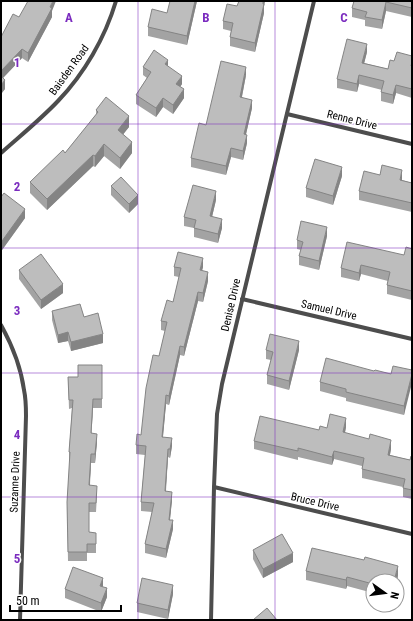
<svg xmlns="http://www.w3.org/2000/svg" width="413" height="621" viewBox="0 0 413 621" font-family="'Roboto Condensed',sans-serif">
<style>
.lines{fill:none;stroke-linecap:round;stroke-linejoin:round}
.street{stroke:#4d4d4d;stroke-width:4}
.wall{fill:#a3a3a3}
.shaded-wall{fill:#848484}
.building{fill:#bdbdbd;stroke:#848484}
.grid{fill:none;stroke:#7b2cbf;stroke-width:1;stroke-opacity:0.55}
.labels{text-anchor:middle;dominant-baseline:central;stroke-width:3;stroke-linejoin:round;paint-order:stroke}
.street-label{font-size:11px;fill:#000;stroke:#fff}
.grid-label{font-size:13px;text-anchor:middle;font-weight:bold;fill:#7b2cbf;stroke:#fff;stroke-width:3;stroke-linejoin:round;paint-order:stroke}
</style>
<rect width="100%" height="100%" fill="#fff"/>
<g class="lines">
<g class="street">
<polyline points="287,114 412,144"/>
<path d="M1 153C20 136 40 120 58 101 84 74 105 38 116 1"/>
<polyline points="242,299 412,339"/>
<path d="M1 325C12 345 21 368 24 390 26 399 26 407 26 416L20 620"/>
<polyline points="214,487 412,534"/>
<polyline points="211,620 214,487 217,414 222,384 314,1"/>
</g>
</g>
<g class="wall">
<polygon points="197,1 187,45 148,36 148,27 167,13"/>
<polygon points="239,1 265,1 264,6 264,13 255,52 230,46 230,37 231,31 223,29 223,21 237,6"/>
<polygon points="354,1 412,1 412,17 386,11 382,29 365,26 365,20 352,17 352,8"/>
<polygon points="52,11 52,17 28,62 22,58 3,78 5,89 1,94 1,37 19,17"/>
<polygon points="367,52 364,63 388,69 394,61 412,56 412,98 396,93 393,104 381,101 381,92 382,90 359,84 357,92 337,88 337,79"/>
<polygon points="168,66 182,84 180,87 184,98 173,114 163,107 156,117 136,104 136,95 147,78 143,75 143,67"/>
<polygon points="246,75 242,97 252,108 246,134 247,143 243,160 231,157 226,175 191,167 191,158 206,125"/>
<polygon points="96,110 129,127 123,134 132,153 120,169 104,156 95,167 93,166 47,210 30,193 30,182 65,153 96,115"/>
<polygon points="380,175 402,179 402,180 412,183 412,212 359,200 359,191"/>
<polygon points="342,176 333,205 306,197 306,188"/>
<polygon points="111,186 138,204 129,213 111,195"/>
<polygon points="1,197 25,218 2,250 1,249"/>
<polygon points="216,200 212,217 222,228 218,243 194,237 194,228 184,226 184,217"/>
<polygon points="327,236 319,270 299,265 299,256 301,250 297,249 297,240"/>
<polygon points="412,249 412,300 387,294 387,285 388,281 361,274 359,281 341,277 341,268 404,255"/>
<polygon points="174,267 203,267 202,270 208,281 203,302 198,301 184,356 180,355 169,405 166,404 163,437 172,446 170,458 168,457 166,491 172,500 170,520 173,529 166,558 145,553 145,544 152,512 141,511 141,502 145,455 136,454 136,445 141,435 165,331 161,330 161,321 173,302 179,277 174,276"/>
<polygon points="19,270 63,293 41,309 19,279"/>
<polygon points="52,311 84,317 103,343 71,351 68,341 58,343 52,320"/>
<polygon points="266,350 299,350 289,390 267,384 267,375 271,360 266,359"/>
<polygon points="102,365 102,408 93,408 91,433 97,442 95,463 91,463 90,485 97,495 96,512 89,512 89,532 96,533 96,553 87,553 87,561 68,561 67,502 70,461 69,461 69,452 72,408 69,409 68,377 78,377"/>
<polygon points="412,370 404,415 346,401 346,398 320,391 320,382 374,371 391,374"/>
<polygon points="346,427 345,433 391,449 390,455 410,460 412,457 412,499 403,497 403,487 362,478 362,466 334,459 332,465 298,457 298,460 254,449 254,441 319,430 327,428"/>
<polygon points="253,550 293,562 263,578 253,559"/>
<polygon points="306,571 398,575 397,581 373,581 373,593 347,586 346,589 306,580"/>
<polygon points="103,587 107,597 101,612 65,598 65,589"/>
<polygon points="173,594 168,619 137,612 137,603"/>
</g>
<g class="shaded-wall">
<polygon points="53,1 56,1 52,11 52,17 28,62 28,53"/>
<polygon points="195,1 197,1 187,45 187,36"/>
<polygon points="263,1 265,1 264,6 264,13 255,52 255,43"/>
<polygon points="386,2 386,11 382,29 382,20"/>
<polygon points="367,44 367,52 362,72 362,63"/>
<polygon points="22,49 22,58 1,80 1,71"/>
<polygon points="168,60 168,69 165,64"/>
<polygon points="246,67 246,75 240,106 240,97"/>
<polygon points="359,75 359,84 357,92 357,84"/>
<polygon points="182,76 182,84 176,93 176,84"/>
<polygon points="5,80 5,89 1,94 1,85"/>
<polygon points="396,85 396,93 393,104 393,95"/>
<polygon points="184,89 184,98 173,114 173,105"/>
<polygon points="163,98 163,107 156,117 156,108"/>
<polygon points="252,100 252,108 244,143 244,134"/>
<polygon points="129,116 129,127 118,141 118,130"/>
<polygon points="247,135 247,143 243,160 243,151"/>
<polygon points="132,142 132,153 120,169 120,158"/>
<polygon points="104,144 104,156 95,167 95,156"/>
<polygon points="231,148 231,157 226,175 226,166"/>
<polygon points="93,155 93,166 47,210 47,199"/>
<polygon points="342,167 342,176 333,205 333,196"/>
<polygon points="402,170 402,179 400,189 400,180"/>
<polygon points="216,191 216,200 210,225 210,216"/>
<polygon points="138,195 138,204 129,213 129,204"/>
<polygon points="25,209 25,218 2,250 2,241"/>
<polygon points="222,219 222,228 218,243 218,234"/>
<polygon points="327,227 327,236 319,270 319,261"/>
<polygon points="203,258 203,267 200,279 200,270"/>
<polygon points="361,265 361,274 359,281 359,273"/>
<polygon points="208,272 208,281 203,302 203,293"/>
<polygon points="63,284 63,293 41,309 41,300"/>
<polygon points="198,292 198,301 184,356 184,347"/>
<polygon points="68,332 68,341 58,343 58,335"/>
<polygon points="103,334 103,343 71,351 71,342"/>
<polygon points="299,341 299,350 289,390 289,381"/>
<polygon points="180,346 180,355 169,405 169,396"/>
<polygon points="412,374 412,383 404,415 404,406"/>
<polygon points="166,395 166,404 162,446 162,437"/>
<polygon points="93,399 93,408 91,442 91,433"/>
<polygon points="346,418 346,427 343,441 343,432"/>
<polygon points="97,434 97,442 95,463 95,454"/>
<polygon points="172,438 172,446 170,458 170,449"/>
<polygon points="391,440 391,449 388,464 388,455"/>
<polygon points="168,449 168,457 165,500 165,491"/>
<polygon points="334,451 334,459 332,465 332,457"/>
<polygon points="91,454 91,463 89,494 89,485"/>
<polygon points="172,492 172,500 169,528 169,520"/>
<polygon points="173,520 173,529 166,558 166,549"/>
<polygon points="293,553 293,562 263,578 263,569"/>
<polygon points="398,566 398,575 397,581 394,581"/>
<polygon points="347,577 347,586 346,589 346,580"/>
<polygon points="103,578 103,587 100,586"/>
<polygon points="173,585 173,594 168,619 168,610"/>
<polygon points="107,588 107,597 101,612 101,603"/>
</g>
<g class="building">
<polygon points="28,1 53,1 50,7 52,8 28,53 22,49 1,71 1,37 13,14 19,17"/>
<polygon points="170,1 195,1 187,36 148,27 152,9 167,13"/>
<polygon points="239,1 263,1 263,4 264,4 255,43 230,37 233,23 223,21 227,4 237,6"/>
<polygon points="354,1 412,1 412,8 386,2 382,20 365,17 367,12 352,8"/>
<polygon points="347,39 367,44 362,63 388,69 390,60 394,61 397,52 412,56 412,62 411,66 412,67 412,89 396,85 393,95 381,92 384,81 359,75 357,84 337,79"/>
<polygon points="154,50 168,60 165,64 182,76 176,84 184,89 173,105 163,98 156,108 136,95 151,72 143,67"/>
<polygon points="221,61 246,67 240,97 252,100 244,134 247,135 243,151 231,148 226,166 191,158 199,123 206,125"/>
<polygon points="1,76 5,80 1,85"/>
<polygon points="106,97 129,116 118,130 132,142 120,158 104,144 95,156 93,155 47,199 30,182 63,150 65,153 98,112 96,110"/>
<polygon points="315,159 342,167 333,196 306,188"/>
<polygon points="382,165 402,170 400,180 412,183 412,203 359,191 364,171 380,175"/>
<polygon points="121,177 138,195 129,204 111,186"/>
<polygon points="193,185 216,191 210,216 222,219 218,234 194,228 196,220 184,217"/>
<polygon points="4,193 25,209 2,241 1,240 1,197"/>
<polygon points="301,221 327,227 319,261 299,256 303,242 297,240"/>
<polygon points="347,242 404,255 406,247 412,249 412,291 387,285 390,272 361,265 359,273 341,268"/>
<polygon points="178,252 203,258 200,270 208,272 203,293 198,292 184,347 180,346 169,396 166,395 162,437 172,438 170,449 168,449 165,491 172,492 169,520 173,520 166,549 145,544 154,503 141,502 146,446 136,445 137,434 141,435 146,388 153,355 159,356 167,322 161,321 167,300 173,302 181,268 174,267"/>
<polygon points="41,254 63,284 41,300 19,270"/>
<polygon points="80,304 84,317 98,313 103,334 71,342 68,332 58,335 52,311"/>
<polygon points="270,334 299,341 289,381 267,375 273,352 266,350"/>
<polygon points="326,358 374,371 375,370 391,374 393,366 412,370 412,374 404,406 346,392 346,389 320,382"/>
<polygon points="78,365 102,365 102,399 93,399 91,433 97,434 95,454 91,454 89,485 97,486 96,503 89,503 89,532 96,533 96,544 87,544 87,552 68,552 67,502 70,452 69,452 73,400 69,400 68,377 78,377"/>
<polygon points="330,414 346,418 343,432 369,439 370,434 391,440 388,455 410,460 411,456 412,457 412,490 403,488 405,479 362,469 364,458 334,451 332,457 298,448 298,451 254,441 260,416 319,430 320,426 327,428"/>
<polygon points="282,534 293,553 263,569 253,550"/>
<polygon points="312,548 364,560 365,557 398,566 394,581 373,581 373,584 347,577 346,580 306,571"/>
<polygon points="73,567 103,578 100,586 107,588 101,603 65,589"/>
<polygon points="142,578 173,585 168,610 137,603"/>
<polygon points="267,608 277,620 253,620"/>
</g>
<path class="grid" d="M138 1V620M275 1V620M1 124H412M1 248H412M1 373H412M1 497H412"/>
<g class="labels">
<g class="street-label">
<text transform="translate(69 70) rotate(-54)">Baisden Road</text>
<text transform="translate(352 120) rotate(14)">Renne Drive</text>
<text transform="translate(231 305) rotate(-77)">Denise Drive</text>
<text transform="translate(329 310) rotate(13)">Samuel Drive</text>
<text transform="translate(15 482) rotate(-88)">Suzanne Drive</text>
<text transform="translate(315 502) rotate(13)">Bruce Drive</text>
</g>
</g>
<g class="grid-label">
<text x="69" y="22">A</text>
<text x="206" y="22">B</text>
<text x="344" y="22">C</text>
<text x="17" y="67">1</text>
<text x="17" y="191">2</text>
<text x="17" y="315">3</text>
<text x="17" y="439">4</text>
<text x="17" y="563">5</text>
</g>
<rect width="413" height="621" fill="none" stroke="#000000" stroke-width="4"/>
<g transform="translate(385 593) rotate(104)"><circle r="19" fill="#ffffff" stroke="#999999"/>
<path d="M0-3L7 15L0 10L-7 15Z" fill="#000000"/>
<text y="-6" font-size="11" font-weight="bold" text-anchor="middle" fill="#000000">N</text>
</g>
<path d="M10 605v6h111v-6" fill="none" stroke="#000000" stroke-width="2"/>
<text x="16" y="605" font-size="12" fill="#000000" stroke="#ffffff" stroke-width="3" paint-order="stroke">50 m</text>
</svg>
